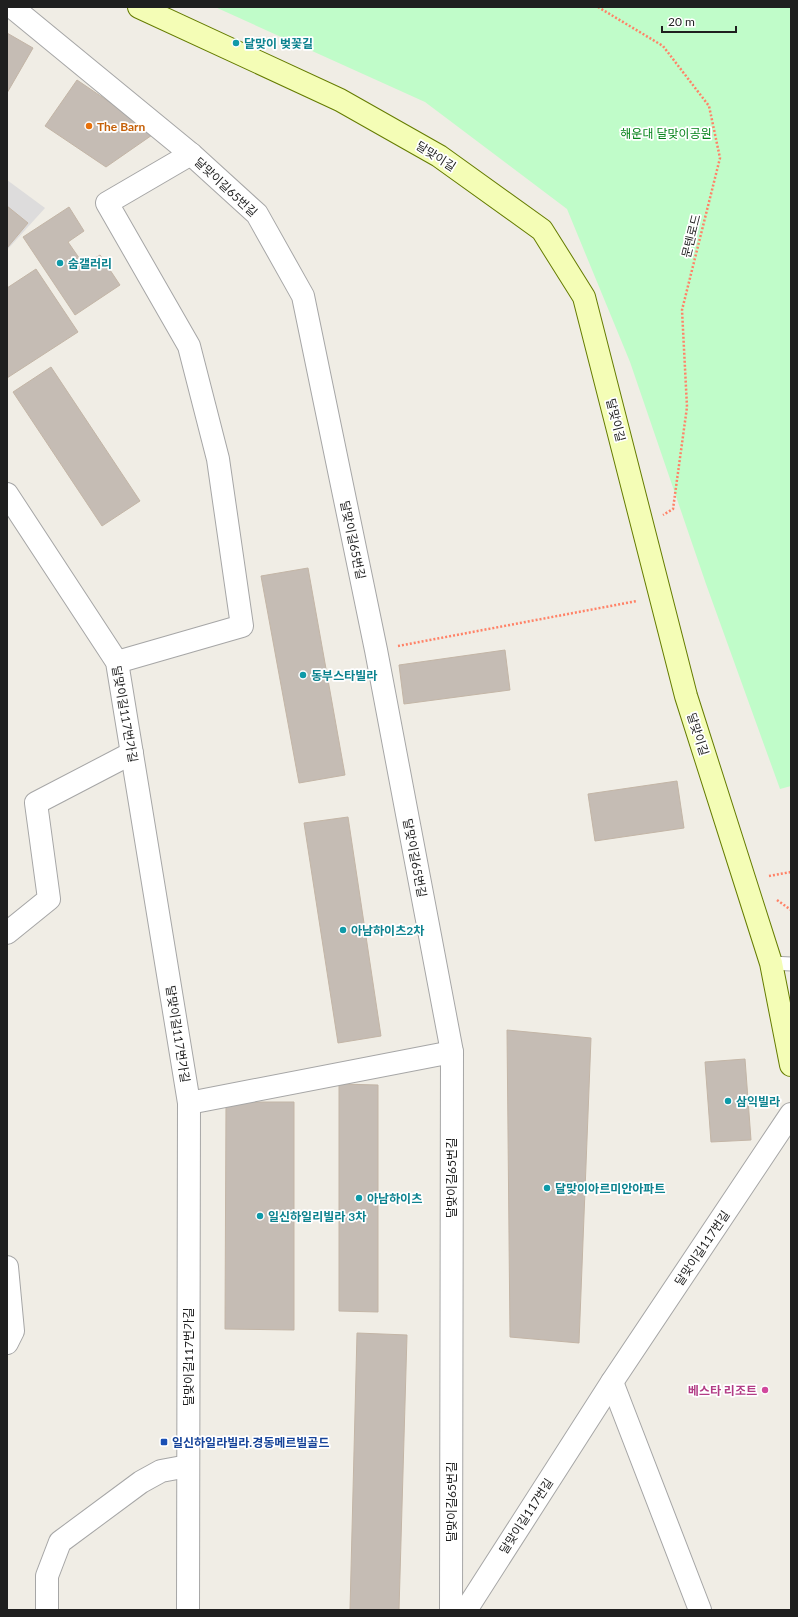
<svg xmlns="http://www.w3.org/2000/svg" width="798" height="1617" viewBox="0 0 798 1617" font-family="Lato,'Noto Sans KR',sans-serif">
<style>
.residential{fill:#dddcdc}
.park{fill:#c0fcc9}
.building{fill:#c5bcb4;stroke:#c3b5a6}
.lines{fill:none;stroke-linecap:round;stroke-linejoin:round}
.lane-casing{stroke:#a6a6a6;stroke-width:15}
.street-casing{stroke:#a6a6a6;stroke-width:24}
.secondary-casing{stroke:#657c00;stroke-width:24}
.path{stroke:#ff8267;stroke-width:2.5;stroke-dasharray:2 2;stroke-linecap:butt}
.lane{stroke:#fff;stroke-width:13}
.street{stroke:#fff;stroke-width:22}
.secondary{stroke:#f4fdb6;stroke-width:22}
.culture-dot{fill:#0f9aa8;stroke:#fff;stroke-width:1.5}
.food-dot{fill:#e8710a;stroke:#fff;stroke-width:1.5}
.hotel-dot{fill:#d1479c;stroke:#fff;stroke-width:1.5}
.transit-dot{fill:#1a4fb4;stroke:#fff;stroke-width:1.5}
.labels{text-anchor:middle;dominant-baseline:central;stroke-width:3.5;stroke-linejoin:round;paint-order:stroke}
.culture-label{font-size:12px;font-weight:bold;fill:#0d838f;stroke:#fff;text-anchor:start}
.food-label{font-size:12px;font-weight:bold;fill:#c56008;stroke:#fff;text-anchor:start}
.park-label{font-size:12px;fill:#06841a;stroke:#fff}
.street-label{font-size:12px;fill:#1f1f1f;stroke:#fff}
.hotel-label{font-size:12px;font-weight:bold;fill:#b23c85;stroke:#fff;text-anchor:end}
.transit-label{font-size:12px;font-weight:bold;fill:#164399;stroke:#fff;text-anchor:start}
</style>
<rect width="100%" height="100%" fill="#f0ede5"/>
<polygon class="residential" points="7,180 45,208 7,250"/>
<polygon class="park" points="215,7 791,7 791,786 780,789 706,584 630,362 567,209 425,102"/>
<g class="building">
<polygon points="7,33 33,48 7,93"/>
<polygon points="77,80 155,133 106,167 45,126"/>
<polygon points="7,206 28,223 7,248"/>
<polygon points="69,207 84,231 68,242 84,265 100,255 120,285 75,315 23,237"/>
<polygon points="36,269 78,332 7,378 7,288"/>
<polygon points="51,367 140,501 102,526 13,392"/>
<polygon points="308,568 345,775 299,783 261,576"/>
<polygon points="505,650 510,690 404,704 399,665"/>
<polygon points="677,781 684,828 595,841 588,794"/>
<polygon points="348,817 381,1036 338,1043 304,823"/>
<polygon points="507,1030 591,1038 579,1343 510,1337"/>
<polygon points="745,1059 751,1140 711,1142 705,1062"/>
<polygon points="339,1084 378,1085 378,1312 339,1311"/>
<polygon points="226,1102 294,1102 294,1330 225,1329"/>
<polygon points="357,1333 407,1335 399,1610 350,1610"/>
</g>
<g class="lines">
<g class="lane-casing">
<polyline id="lane" points="771,963 791,964"/>
</g>
<g class="street-casing">
<g id="street">
<polyline points="12,7 191,154 257,214 303,296 376,650 452,1052 451,1610"/>
<polyline points="7,494 117,662 189,1103 188,1610"/>
<polyline points="117,662 242,626 218,459 189,346 107,203 191,154"/>
<polyline points="7,933 49,899 36,803 132,753"/>
<polyline points="189,1103 452,1052"/>
<polyline points="7,1267 13,1331 7,1343"/>
<polyline points="612,1382 700,1610"/>
<polyline points="47,1610 47,1576 60,1542 141,1482 161,1471 188,1466"/>
<polyline points="466,1610 612,1382 791,1114"/>
</g>
</g>
<g class="secondary-casing">
<polyline id="secondary" points="139,7 340,100 439,156 542,230 584,297 686,696 771,963 791,1065"/>
</g>
<g class="path">
<polyline points="598,7 663,46 709,106 720,158 682,310 687,407 673,509 663,515"/>
<polyline points="398,646 637,601"/>
<polyline points="769,876 791,872"/>
<polyline points="777,900 791,910"/>
</g>
<use href="#lane" class="lane"/>
<use href="#street" class="street"/>
<use href="#secondary" class="secondary"/>
</g>
<g class="culture-dot">
<circle cx="236" cy="43" r="4"/>
<circle cx="60" cy="263" r="4"/>
<circle cx="303" cy="675" r="4"/>
<circle cx="343" cy="930" r="4"/>
<circle cx="728" cy="1101" r="4"/>
<circle cx="547" cy="1188" r="4"/>
<circle cx="359" cy="1198" r="4"/>
<circle cx="260" cy="1216" r="4"/>
</g>
<circle class="food-dot" cx="89" cy="126" r="4"/>
<circle class="hotel-dot" cx="765" cy="1390" r="4"/>
<rect class="transit-dot" x="160" y="1438" width="8" height="8" rx="2"/>
<g class="labels">
<g class="culture-label">
<text x="244" y="43">달맞이 벚꽃길</text>
<text x="68" y="263">숨갤러리</text>
<text x="311" y="675">동부스타빌라</text>
<text x="351" y="930">아남하이츠2차</text>
<text x="736" y="1101">삼익빌라</text>
<text x="555" y="1188">달맞이아르미안아파트</text>
<text x="367" y="1198">아남하이츠</text>
<text x="268" y="1216">일신하일리빌라 3차</text>
</g>
<g class="food-label">
<text x="97" y="126">The Barn</text>
</g>
<g class="park-label">
<text x="666" y="133">해운대 달맞이공원</text>
</g>
<g class="street-label">
<text transform="translate(436 156) rotate(32)">달맞이길</text>
<text transform="translate(226 187) rotate(43)">달맞이길65번길</text>
<text transform="translate(691 236) rotate(-76)">문텐로드</text>
<text transform="translate(616 420) rotate(76)">달맞이길</text>
<text transform="translate(353 540) rotate(78)">달맞이길65번길</text>
<text transform="translate(125 714) rotate(80)">달맞이길117번가길</text>
<text transform="translate(698 734) rotate(72)">달맞이길</text>
<text transform="translate(415 858) rotate(79)">달맞이길65번길</text>
<text transform="translate(178 1034) rotate(81)">달맞이길117번가길</text>
<text transform="translate(451 1178) rotate(-90)">달맞이길65번길</text>
<text transform="translate(702 1248) rotate(-56)">달맞이길117번길</text>
<text transform="translate(188 1357) rotate(-90)">달맞이길117번가길</text>
<text transform="translate(451 1502) rotate(-90)">달맞이길65번길</text>
<text transform="translate(526 1516) rotate(-57)">달맞이길117번길</text>
</g>
<g class="hotel-label">
<text x="757" y="1390">베스타 리조트</text>
</g>
<g class="transit-label">
<text x="172" y="1442">일신하일라빌라.경동메르빌골드</text>
</g>
</g>
<rect width="798" height="1617" fill="none" stroke="#1f1f1f" stroke-width="16"/>
<path d="M662 26v6h74v-6" fill="none" stroke="#1f1f1f" stroke-width="2"/>
<text x="668" y="26" font-size="12" fill="#1f1f1f" stroke="#ffffff" stroke-width="3" paint-order="stroke">20 m</text>
</svg>
